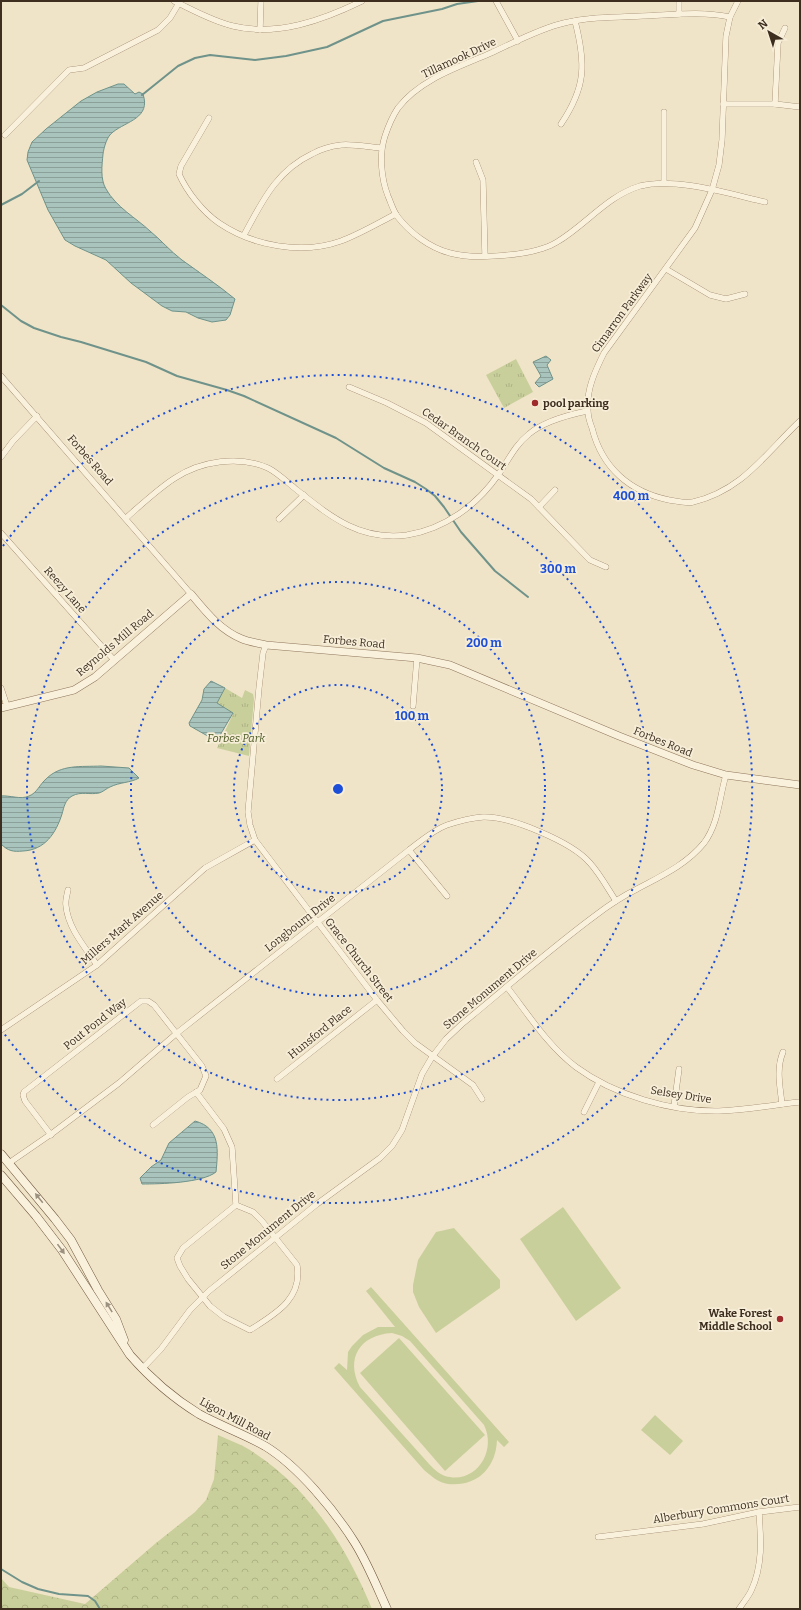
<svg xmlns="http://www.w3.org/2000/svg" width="801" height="1610" viewBox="0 0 801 1610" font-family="Bitter,serif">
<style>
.grass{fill:#c9cf9b;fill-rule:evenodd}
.forest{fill:url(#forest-crowns)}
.park{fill:url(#park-tufts)}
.water{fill:url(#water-rules);stroke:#6f938a}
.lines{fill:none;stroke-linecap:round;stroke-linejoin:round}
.stream{stroke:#6f938a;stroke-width:2}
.minor-casing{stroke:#8d765c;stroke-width:6}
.tertiary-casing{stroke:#8d765c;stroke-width:8}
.secondary-casing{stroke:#6f573f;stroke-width:9}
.minor{stroke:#faf1dc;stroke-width:5.5}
.tertiary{stroke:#faf1dc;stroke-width:7}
.secondary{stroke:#faf1dc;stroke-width:8}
.oneway{fill:#9c907e}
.ring{fill:none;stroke:#1d4ed8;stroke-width:2;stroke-dasharray:2 4}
.poi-dot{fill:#9e2a2b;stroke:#f7eed8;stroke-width:1.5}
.labels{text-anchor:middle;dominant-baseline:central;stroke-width:3.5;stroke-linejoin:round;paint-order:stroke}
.street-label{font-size:11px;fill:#3d2e20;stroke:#f7eed8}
.poi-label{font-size:11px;font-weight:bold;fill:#3d2e20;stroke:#f7eed8;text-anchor:start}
.park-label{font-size:11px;font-style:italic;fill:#4d5a26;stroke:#f7eed8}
.centre{fill:#1d4ed8;stroke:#f7eed8;stroke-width:2}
.ring-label{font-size:12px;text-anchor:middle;font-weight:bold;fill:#1d4ed8;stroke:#f7eed8;stroke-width:3.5;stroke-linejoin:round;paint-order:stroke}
</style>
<defs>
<pattern id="forest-crowns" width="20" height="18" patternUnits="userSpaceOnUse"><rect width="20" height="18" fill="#c9cf9b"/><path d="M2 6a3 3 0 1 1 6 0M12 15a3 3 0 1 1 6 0" fill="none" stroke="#aeb285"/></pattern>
<pattern id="park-tufts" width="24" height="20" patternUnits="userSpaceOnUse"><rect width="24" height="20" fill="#c9cf9b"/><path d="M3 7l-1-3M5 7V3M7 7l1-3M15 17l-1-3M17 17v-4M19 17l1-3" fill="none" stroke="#aeb285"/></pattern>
<pattern id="water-rules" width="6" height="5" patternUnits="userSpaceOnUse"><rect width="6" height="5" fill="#a9c4bc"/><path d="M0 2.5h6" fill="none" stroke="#8ba098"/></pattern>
</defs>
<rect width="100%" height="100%" fill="#f0e4c8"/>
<g class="grass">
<polygon points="563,1207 621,1288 576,1321 520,1239"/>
<polygon points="454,1228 500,1280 500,1288 436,1333 419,1307 413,1292 413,1285 418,1260 436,1232"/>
<path d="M371 1287 509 1442 504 1447 497 1440C496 1468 477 1487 448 1484 439 1483 431 1476 424 1470L334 1368 339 1363 347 1370 348 1352 352 1346 363 1335 378 1327H395L366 1291ZM392 1333 402 1336 410 1341 484 1425C497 1451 476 1485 445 1476 439 1474 434 1469 430 1465L360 1387C345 1358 360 1335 392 1333Z"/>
<polygon points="399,1338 485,1435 445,1471 360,1373"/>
<polygon points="655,1415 683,1441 670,1455 641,1430"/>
</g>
<path class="forest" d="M218 1435C226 1439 235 1442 243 1446 305 1481 346 1545 372 1609H1V1578L9 1587 85 1604 156 1543 195 1512 206 1500 214 1479Z"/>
<g class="park">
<polygon points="516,359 533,392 504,408 486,375"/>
<polygon points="225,688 242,698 245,690 253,694 254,699 249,756 217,748 233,714 217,703"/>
</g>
<g class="water">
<path d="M118 84H124L135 94 139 92 143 94C151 118 127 121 113 132 107 136 104 147 103 154 102 165 100 179 106 189 116 207 136 218 150 231 161 240 170 251 182 260 200 273 218 285 235 299L230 315 226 320 212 322 198 318 186 312 172 311 162 306 131 283 106 260 75 246 65 240 48 210 27 160 28 152 32 142 46 129 81 101 97 92Z"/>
<polygon points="546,356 551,360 547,365 553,379 539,387 535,383 541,376 533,362"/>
<polygon points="211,681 225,688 217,703 233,713 219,737 213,739 190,726 189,723 202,700 204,689"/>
<path d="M101 766 129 768 139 778C130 783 120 782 110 787 107 788 103 792 99 793 90 795 81 791 72 796 65 800 64 807 62 814 56 833 45 850 23 851 13 852 8 851 1 844V796C9 795 21 800 29 796 37 793 40 784 46 779 61 764 81 767 101 766Z"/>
<path d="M195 1121C221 1128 218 1151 216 1172 202 1183 160 1184 142 1184L140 1178 151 1167 161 1160 169 1143Z"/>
</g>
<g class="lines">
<g class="stream">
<polyline points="142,95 178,66 195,58 210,55 255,60 286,56 327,47 383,21 442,9 457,4 478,1"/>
<polyline points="1,205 22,194 39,181"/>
<polyline points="1,305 21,321 34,328 61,337 81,342 146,362 177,376 227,390 244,396 336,438 384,468 415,482 426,489 435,496 444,507 461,532 495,571 528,597"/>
<polyline points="1,1569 22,1582 38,1589 59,1594 88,1596 95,1601 100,1609"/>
</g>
<g class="minor-casing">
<g id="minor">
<path d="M174 1C193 10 212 21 233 26 277 37 323 20 362 1"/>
<polyline points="496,1 518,41"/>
<polyline points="679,1 679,14"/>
<path d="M738 1 730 17 726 36 722 140 719 165 712 190 695 228 604 353C595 371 586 390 588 411 588 417 590 423 592 428 602 468 630 492 669 500 677 501 686 504 693 502 743 490 765 454 800 421"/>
<path d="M730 17C701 11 671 15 642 16 616 17 589 17 564 23 541 28 513 43 491 53 459 67 420 79 398 108 392 117 388 127 385 136 379 154 381 178 388 196 391 203 393 210 397 216 410 233 430 248 450 253 475 260 535 256 557 242 586 225 607 196 640 186 675 177 730 194 765 202"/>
<polyline points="260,30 261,1"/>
<polyline points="723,104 775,104 800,107"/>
<polyline points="775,104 778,43 785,28"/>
<path d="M209 118 181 166 179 174C187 192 203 212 219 223 253 246 302 255 341 241 360 234 378 223 396 214"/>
<path d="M561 124C586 87 586 64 575 21"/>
<polyline points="5,135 69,70 84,68 158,30 170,18 179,3"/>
<polyline points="476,162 483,180 485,256"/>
<polyline points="664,183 664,112"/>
<path d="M244 235C262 202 276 171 312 154 321 149 331 146 341 145 355 144 368 147 381 148"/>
<polyline points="666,269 710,295 726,299 745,294"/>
<polyline points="1,376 191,594"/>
<polyline points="349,387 387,403 426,423 531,499 590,560 606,567"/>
<polyline points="1,457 13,441 37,416"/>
<polyline points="539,507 555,490"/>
<path d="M126 518C141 505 159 488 175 478 201 461 239 455 268 468 278 473 288 483 297 490 331 517 360 541 407 535 445 529 477 505 498 475 508 461 515 445 529 434 544 421 568 415 587 411"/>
<polyline points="279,519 304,495"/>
<polyline points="1,533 114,660"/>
<polyline points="266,645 263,653 259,688 248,812 250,825 255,840 377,1000 403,1031 415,1043 473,1085 482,1099"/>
<polyline points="1,688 7,706"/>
<polyline points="413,706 417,658"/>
<polyline points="409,850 447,896"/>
<path d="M68 890C67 895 65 901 66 906 68 928 85 947 97 965"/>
<path d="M507 987C528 1014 548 1046 576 1067 614 1095 671 1112 719 1111 746 1110 773 1105 800 1102"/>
<polyline points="1,1030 97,965 205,868 255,840"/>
<polyline points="277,1079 377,1000"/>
<path d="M196 1092 224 1129 232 1147 236 1205 253 1212 262 1221 297 1265C303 1299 275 1314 250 1330L224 1317 210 1306 188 1279 180 1266 177 1258 183 1248 236 1205"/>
<path d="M782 1104C780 1086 776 1069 783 1052"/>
<polyline points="674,1106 679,1069"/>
<polyline points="584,1112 599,1082"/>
<polyline points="51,1135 25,1101 23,1095 24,1092 141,1001 148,1001 154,1005 202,1066 206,1076 200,1090 188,1097 153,1125"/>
<path d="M9 1163 54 1132 119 1083 177 1033 409 850C421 841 433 830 447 825 459 821 471 818 483 817 510 816 572 842 590 863 600 874 608 889 616 901"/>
<path d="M142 1369 161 1349 190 1310 209 1291 317 1204 380 1158 392 1146 402 1130 422 1074 432 1057 446 1039 462 1024C507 987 550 949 596 915 609 905 623 896 637 889 661 876 686 865 704 843 719 823 719 798 726 775"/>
<polyline points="598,1537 703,1524 759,1512 800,1507"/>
<path d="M739 1609C743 1603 748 1597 751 1591 763 1566 761 1539 759 1512"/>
</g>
</g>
<g class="tertiary-casing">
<path id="tertiary" d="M1 708 74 690 95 677 191 594C206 612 220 630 242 639 249 642 258 643 266 645L417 658 450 665 619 736 693 765 726 775 800 785"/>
</g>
<g class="secondary-casing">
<g id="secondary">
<polyline points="1,1154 55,1219 71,1240 98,1290 116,1319 124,1340"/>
<path d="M1 1175 36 1216 62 1250 130 1355C150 1378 173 1398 199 1414 221 1426 244 1434 265 1446 298 1466 335 1511 355 1543 368 1564 377 1587 387 1609"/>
</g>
</g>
<use href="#minor" class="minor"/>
<use href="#tertiary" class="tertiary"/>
<use href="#secondary" class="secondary"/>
</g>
<defs><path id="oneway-solid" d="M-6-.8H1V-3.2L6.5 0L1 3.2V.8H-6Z"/></defs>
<g class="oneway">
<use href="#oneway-solid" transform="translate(39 1198) rotate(-129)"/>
<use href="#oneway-solid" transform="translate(61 1249) rotate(54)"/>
<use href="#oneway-solid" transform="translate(109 1307) rotate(-122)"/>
</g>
<g class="ring">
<circle cx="338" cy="789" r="104"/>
<circle cx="338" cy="789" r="207"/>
<circle cx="338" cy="789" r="311"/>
<path d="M3 546A414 414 0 1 1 3 1032"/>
</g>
<g class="poi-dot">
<circle cx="535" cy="403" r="4"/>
<circle cx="780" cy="1319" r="4"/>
</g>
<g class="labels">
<g class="street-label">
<text transform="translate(459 58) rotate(-25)">Tillamook Drive</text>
<text transform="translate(622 313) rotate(-54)">Cimarron Parkway</text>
<text transform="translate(464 439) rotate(35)">Cedar Branch Court</text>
<text transform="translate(90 460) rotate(49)">Forbes Road</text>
<text transform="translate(65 590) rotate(49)">Reezy Lane</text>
<text transform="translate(354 642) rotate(5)">Forbes Road</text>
<text transform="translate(115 643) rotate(-40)">Reynolds Mill Road</text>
<text transform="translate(663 742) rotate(22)">Forbes Road</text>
<text transform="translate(300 923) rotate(-38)">Longbourn Drive</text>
<text transform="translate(122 928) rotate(-41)">Millers Mark Avenue</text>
<text transform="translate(359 960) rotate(52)">Grace Church Street</text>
<text transform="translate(490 989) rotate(-40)">Stone Monument Drive</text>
<text transform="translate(95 1024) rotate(-38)">Pout Pond Way</text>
<text transform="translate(320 1032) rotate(-39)">Hunsford Place</text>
<text transform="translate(681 1095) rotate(9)">Selsey Drive</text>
<text transform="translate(268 1230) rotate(-39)">Stone Monument Drive</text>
<text transform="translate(235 1419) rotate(28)">Ligon Mill Road</text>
<text transform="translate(721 1509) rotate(-9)">Alberbury Commons Court</text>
</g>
<g class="poi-label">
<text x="543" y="403">pool parking</text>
<text x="772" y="1313" text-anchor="end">Wake Forest<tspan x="772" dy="13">Middle School</tspan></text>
</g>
<g class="park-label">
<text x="236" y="738">Forbes Park</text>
</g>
</g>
<circle cx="338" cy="789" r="6" class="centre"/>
<g class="ring-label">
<text x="631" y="500">400 m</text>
<text x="558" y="573">300 m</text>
<text x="484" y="647">200 m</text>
<text x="412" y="720">100 m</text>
</g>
<rect width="801" height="1610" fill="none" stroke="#3d2e20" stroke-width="4"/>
<g transform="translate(769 32) rotate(321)" stroke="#f7eed8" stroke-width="3" paint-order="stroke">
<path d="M0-3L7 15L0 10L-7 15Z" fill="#3d2e20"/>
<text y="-6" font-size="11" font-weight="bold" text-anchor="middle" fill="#3d2e20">N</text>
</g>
</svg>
